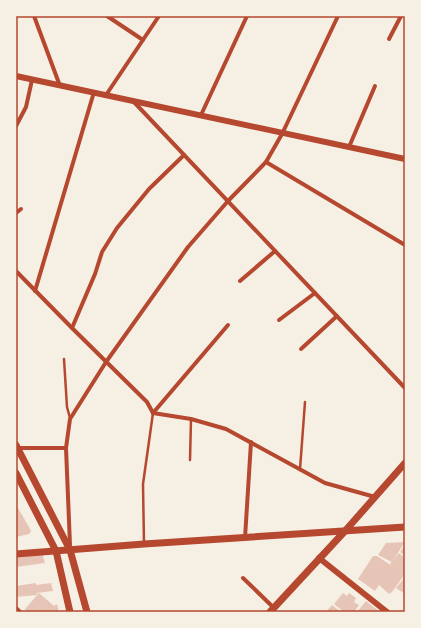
<svg xmlns="http://www.w3.org/2000/svg" width="421" height="628" viewBox="0 0 421 628" font-family="Commissioner,sans-serif">
<style>
.building{fill:#e6c5b7}
.lines{fill:none;stroke-linecap:round;stroke-linejoin:round}
.service{stroke:#b5482f;stroke-width:2.5}
.minor{stroke:#b5482f;stroke-width:4}
.tertiary{stroke:#b5482f;stroke-width:6}
.secondary{stroke:#b5482f;stroke-width:7}
.neatline{fill:none;stroke:#b5482f;stroke-width:1.5}
</style>
<rect width="100%" height="100%" fill="#f6efe4"/>
<g class="building">
<polygon points="16,508 18,508 29,527 31,531 29,534 16,537"/>
<polygon points="405,542 392,562 378,555 386,543"/>
<polygon points="405,545 405,556 400,552"/>
<polygon points="42,553 45,563 16,567 16,555"/>
<polygon points="399,553 405,558 405,574 392,592 389,594 379,585 375,591 358,579 373,556 377,556 392,566 390,564"/>
<polygon points="405,577 405,594 396,588"/>
<polygon points="36,583 36,585 51,583 53,591 37,593 37,595 16,597 16,586"/>
<polygon points="39,593 54,606 57,604 59,612 28,612 25,609"/>
<polygon points="343,593 347,596 349,593 356,598 354,602 359,605 354,612 344,612 334,604"/>
<polygon points="366,601 380,612 357,612"/>
<polygon points="332,605 341,612 326,612"/>
</g>
<g class="lines">
<g class="service">
<polyline points="64,359 67,407 70,418"/>
<polyline points="190,460 191,419"/>
<polyline points="300,469 305,402"/>
<polyline points="144,544 143,484 153,413"/>
</g>
<g class="minor">
<polyline points="34,16 60,86"/>
<polyline points="107,16 143,40"/>
<polyline points="389,39 401,16"/>
<polyline points="106,95 159,16"/>
<polyline points="133,101 405,388"/>
<polyline points="201,115 247,16"/>
<polyline points="16,126 26,107 32,80"/>
<polyline points="349,147 375,86"/>
<polyline points="266,162 405,245"/>
<polyline points="16,213 21,209"/>
<polyline points="16,271 72,328 147,402 153,413"/>
<polyline points="240,281 275,251"/>
<polyline points="35,291 94,92"/>
<polyline points="279,320 315,293"/>
<polyline points="72,328 95,274 102,252 117,228 149,189 184,155"/>
<polyline points="301,349 337,316"/>
<polyline points="153,413 191,419 226,429 325,483 375,497"/>
<polyline points="153,413 228,325"/>
<polyline points="18,448 66,448"/>
<polyline points="245,538 251,442"/>
<polyline points="70,545 66,448 70,419 106,362 188,247 228,201 266,162 282,134 338,16"/>
<polyline points="243,578 274,608"/>
<polyline points="16,608 20,612"/>
</g>
<g class="tertiary">
<polyline points="16,76 405,159"/>
<polyline points="319,558 387,612"/>
</g>
<g class="secondary">
<polyline points="16,445 70,550 87,612"/>
<polyline points="16,473 56,551 70,612"/>
<polyline points="16,554 144,544 405,527"/>
<polyline points="270,612 345,531 405,463"/>
</g>
</g>
<rect width="421" height="628" fill="none" stroke="#f6efe4" stroke-width="34"/>
<rect x="17" y="17" width="387" height="594" class="neatline"/>
</svg>
